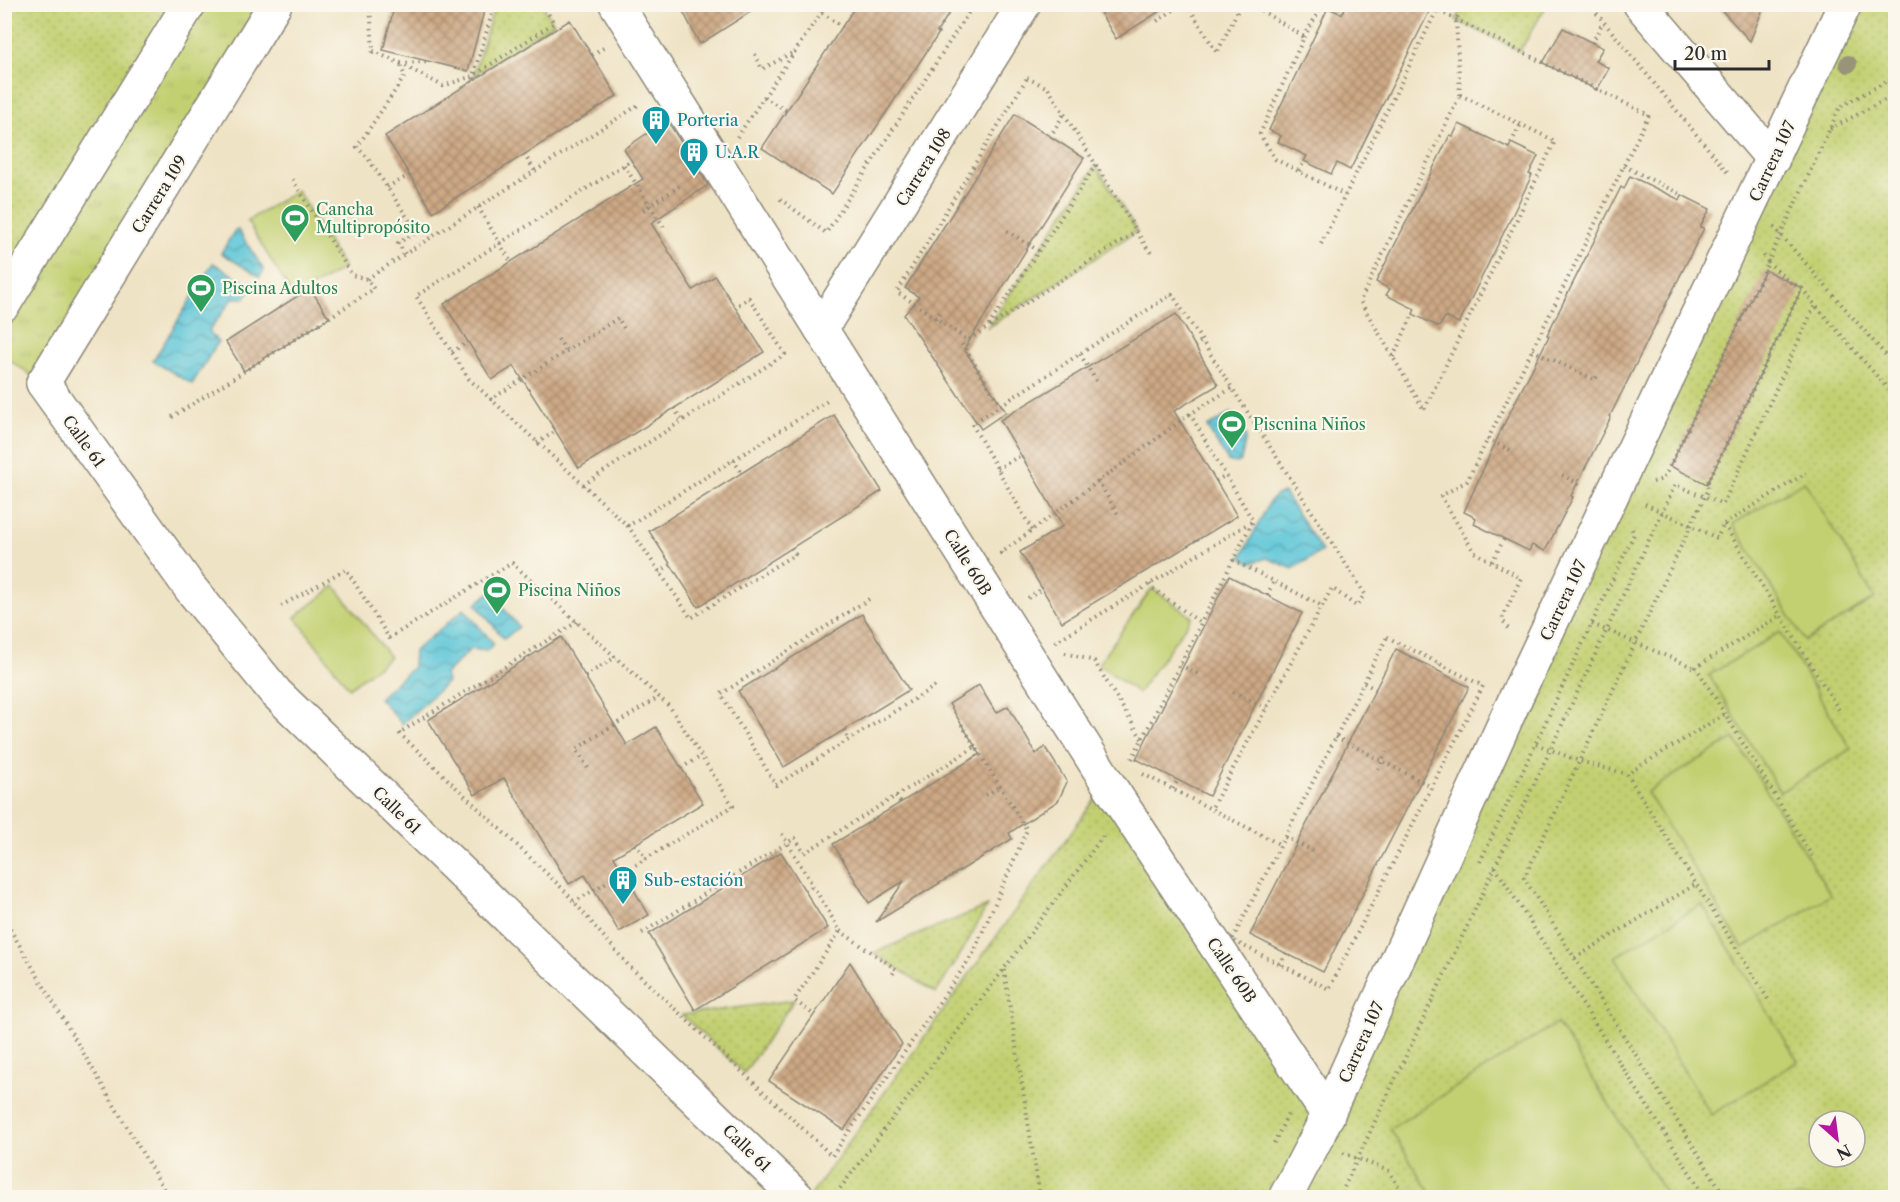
<svg xmlns="http://www.w3.org/2000/svg" width="1900" height="1202" viewBox="0 0 1900 1202" font-family="'Libre Caslon Text',serif">
<style>
.grass{fill:url(#grass-tufts);stroke:#767e4e;stroke-width:1.5}
.park{fill:url(#park-dots);stroke:#767e4e;stroke-width:1.5;fill-rule:evenodd}
.pitch{fill:#c2d071;stroke:#767e4e;stroke-width:1.5}
.water{fill:url(#water-waves);stroke:#447882;stroke-width:1.5}
.building{fill:url(#building-cross-hatch)}
.lines{fill:none;stroke-linecap:round;stroke-linejoin:round}
.minor-casing{stroke:#8d8778;stroke-width:36}
.tertiary-casing{stroke:#8d8778;stroke-width:36}
.path{stroke:#8d8778;stroke-width:4;stroke-dasharray:1.5 4.5;stroke-linecap:butt}
.minor{stroke:#fff;stroke-width:33}
.tertiary{stroke:#fff;stroke-width:33}
.tree{fill:#98947a}
.labels{text-anchor:middle;dominant-baseline:central;stroke-width:4.5;stroke-linejoin:round;paint-order:stroke}
.culture-label{font-size:16px;fill:#0d838f;stroke:#fbf7ec;text-anchor:start}
.street-label{font-size:16px;fill:#2b2b2b;stroke:#fbf7ec}
.leisure-label{font-size:16px;fill:#27864d;stroke:#fbf7ec;text-anchor:start}
</style>
<defs>
<pattern id="grass-tufts" width="24" height="20" patternUnits="userSpaceOnUse" patternTransform="scale(1.5)"><rect width="24" height="20" fill="#c2d071"/><path d="M3 7l-1-3M5 7V3M7 7l1-3M15 17l-1-3M17 17v-4M19 17l1-3" fill="none" stroke="#a7b362"/></pattern>
<pattern id="park-dots" width="8" height="8" patternUnits="userSpaceOnUse" patternTransform="scale(1.5)"><rect width="8" height="8" fill="#c2d071"/><path d="M2 2h.1M6 6h.1" fill="none" stroke="#a7b362" stroke-width="1.8" stroke-linecap="round"/></pattern>
<pattern id="water-waves" width="16" height="10" patternUnits="userSpaceOnUse" patternTransform="scale(1.5)"><rect width="16" height="10" fill="#5dc6d8"/><path d="M0 5q4-4 8 0t8 0" fill="none" stroke="#4da1af"/></pattern>
<pattern id="building-cross-hatch" width="8" height="8" patternUnits="userSpaceOnUse" patternTransform="scale(1.5)"><rect width="8" height="8" fill="#cda985"/><path d="M0 0l8 8M0 8l8-8" fill="none" stroke="#a78a6d"/></pattern>
</defs>
<rect width="100%" height="100%" fill="#fbf7ec"/>
<filter id="ink" filterUnits="userSpaceOnUse"><feTurbulence type="fractalNoise" baseFrequency=".0167" numOctaves="2"/><feDisplacementMap in="SourceGraphic" scale="12" xChannelSelector="R" yChannelSelector="G"/><feConvolveMatrix kernelMatrix="1 2 1 2 8 2 1 2 1" color-interpolation-filters="sRGB"/></filter>
<filter id="wash" filterUnits="userSpaceOnUse"><feTurbulence type="fractalNoise" baseFrequency=".008" numOctaves="4" result="noise"/><feDisplacementMap in="SourceGraphic" scale="24" xChannelSelector="R" yChannelSelector="G"/><feGaussianBlur stdDeviation="1.35" result="paint"/><feColorMatrix in="noise" values="0 0 0 0 0 0 0 0 0 0 0 0 0 0 0 0 0 1.4 0 .05"/><feComposite in="paint" operator="in"/></filter>
<g filter="url(#wash)">
<rect width="100%" height="100%" fill="#efe3c5"/>
<polygon class="grass" points="189,5 275,5 43,383 5,357 4,304"/>
<g class="park">
<polygon points="5,5 189,5 5,304"/>
<polygon points="495,5 542,5 554,23 473,76"/>
<polygon points="1464,5 1464,4 1547,5 1520,51 1456,20"/>
<path d="M1845 5H1895V1197L809 1198 1107 782 1327 1114ZM1819 1121H1855V1157H1819Z"/>
<polygon points="1096,165 1137,231 987,328"/>
<polygon points="987,906 963,950 936,993 873,953"/>
<polygon points="794,1000 744,1073 682,1015"/>
</g>
<g class="pitch">
<polygon points="297,190 344,268 294,298 247,221"/>
<polygon points="1804,481 1875,598 1805,641 1733,524"/>
<polygon points="335,586 390,657 349,688 295,617"/>
<polygon points="1152,588 1192,617 1138,693 1098,664"/>
<polygon points="1780,632 1851,749 1780,792 1709,675"/>
<polygon points="1734,738 1831,895 1743,948 1647,792"/>
<polygon points="1702,904 1798,1061 1711,1115 1615,957"/>
<polygon points="1557,1023 1668,1197 1433,1197 1390,1129"/>
</g>
<g class="water">
<polygon points="235,230 238,230 264,270 260,277 221,253"/>
<polygon points="213,263 253,287 245,298 233,298 209,331 218,342 192,384 153,361"/>
<polygon points="1231,413 1246,437 1241,461 1237,463 1228,461 1207,427"/>
<polygon points="1284,493 1322,551 1293,569 1267,558 1251,563 1241,558 1270,501 1276,495"/>
<polygon points="490,592 519,627 504,639 476,604"/>
<polygon points="464,609 494,644 486,651 471,649 445,674 447,682 402,724 379,698 413,667 414,651"/>
</g>
<g id="blocks">
<g class="building">
<polygon points="395,4 486,4 468,71 383,50"/>
<polygon points="679,4 763,4 700,44"/>
<polygon points="857,4 955,4 937,32 939,33 832,194 762,148"/>
<polygon points="1095,4 1171,4 1116,39"/>
<polygon points="1347,4 1433,4 1350,170 1337,163 1331,174 1304,161 1307,156 1278,142 1281,136 1269,130 1328,8 1342,14"/>
<polygon points="1716,4 1765,4 1750,41"/>
<polygon points="570,20 617,96 433,212 385,136"/>
<polygon points="1563,28 1603,48 1595,61 1609,68 1597,90 1543,63"/>
<polygon points="1015,114 1084,158 964,349 1006,412 981,429 904,315 919,297 905,288"/>
<polygon points="667,120 708,185 651,223 693,290 715,276 764,352 579,468 514,366 492,380 444,304 643,179 624,149"/>
<polygon points="1459,124 1509,148 1511,143 1538,156 1529,174 1532,175 1511,218 1459,323 1445,317 1439,327 1413,314 1415,309 1386,295 1390,289 1376,282 1450,135 1453,136"/>
<polygon points="1630,176 1680,200 1682,195 1710,209 1700,227 1704,228 1610,416 1611,417 1571,496 1573,497 1545,551 1532,545 1529,551 1474,524 1476,518 1464,512 1501,430 1549,336 1547,335 1621,187 1624,189"/>
<polygon points="1765,270 1802,288 1707,484 1670,466"/>
<polygon points="310,288 329,318 244,371 226,342"/>
<polygon points="1176,314 1218,385 1174,411 1237,516 1062,622 1020,552 1063,526 1000,420"/>
<polygon points="834,415 882,491 698,607 649,531"/>
<polygon points="1229,576 1302,613 1209,796 1136,759"/>
<polygon points="862,614 909,690 784,767 738,691"/>
<polygon points="561,637 627,745 656,727 703,803 614,857 649,915 619,932 585,875 569,884 504,778 475,795 428,720"/>
<polygon points="1396,649 1469,687 1323,972 1250,935"/>
<polygon points="979,685 996,713 1008,706 1036,754 1045,747 1067,782 1058,801 1009,833 1012,839 876,922 904,881 869,903 833,844 980,754 949,704"/>
<polygon points="781,852 828,928 695,1010 649,934"/>
<polygon points="850,962 902,1044 844,1130 769,1081"/>
</g>
</g>
</g>
<g filter="url(#ink)">
<use href="#blocks" fill-opacity="0" stroke="#8d8778" stroke-width="1.5"/>
<g class="lines">
<g class="minor-casing">
<g id="minor">
<polyline points="616,4 1107,782 1328,1115"/>
<polyline points="1640,4 1773,159"/>
<polyline points="4,304 189,4"/>
<polyline points="821,329 1024,4"/>
<polyline points="43,383 191,589 276,693 798,1198"/>
<polyline points="1285,1198 1319,1133 1517,695 1845,4"/>
</g>
</g>
<g class="tertiary-casing">
<polyline id="tertiary" points="43,383 275,4"/>
</g>
<g class="path">
<polyline points="370,4 373,51 371,55"/>
<polyline points="542,4 554,23 473,76 443,86 399,63 405,76 357,147 367,157 417,232 398,243 405,254 640,104"/>
<polyline points="1187,4 1217,53 1241,4"/>
<polyline points="1251,4 1304,37 1260,134 1275,159 1345,195"/>
<polyline points="1589,4 1728,173"/>
<polyline points="822,13 843,27"/>
<polyline points="1157,21 1183,4"/>
<polyline points="1304,37 1323,4"/>
<polyline points="1592,43 1603,22"/>
<polyline points="373,51 399,63 430,62"/>
<polyline points="755,54 762,69 794,52"/>
<polyline points="592,55 605,47 606,49"/>
<polygon points="1027,78 1048,88 1096,165 987,328 968,340 897,292"/>
<polyline points="474,79 473,76 495,4"/>
<polygon points="1460,95 1555,141 1424,410 1360,301"/>
<polyline points="1460,95 1456,20 1464,4"/>
<polyline points="764,97 787,111"/>
<polyline points="1830,129 1896,94"/>
<polyline points="737,137 827,4"/>
<polyline points="1050,137 1064,114"/>
<polyline points="1511,143 1521,124"/>
<polyline points="524,154 535,171"/>
<polyline points="624,165 665,229"/>
<polyline points="1096,165 1147,248 1152,254"/>
<polyline points="1624,166 1682,195"/>
<polyline points="1299,171 1304,161"/>
<polyline points="387,187 410,175"/>
<polyline points="780,199 826,233 974,4"/>
<polyline points="478,207 511,262"/>
<polyline points="643,210 681,185"/>
<polyline points="1774,227 1896,367"/>
<polyline points="1007,231 1039,251"/>
<polyline points="1321,244 1437,10 1649,115 1467,481 1441,496 1474,552 1521,578 1502,619 1510,632"/>
<polyline points="367,279 405,254"/>
<polyline points="1802,288 1815,305"/>
<polyline points="936,319 941,310"/>
<polyline points="990,326 1137,231"/>
<polyline points="558,339 566,351"/>
<polyline points="962,344 1000,405"/>
<polyline points="1194,346 1202,341"/>
<polyline points="1532,350 1595,380 1598,374"/>
<polyline points="452,352 468,342"/>
<polyline points="1080,354 1098,384"/>
<polyline points="1393,357 1413,314"/>
<polyline points="490,400 618,318 626,332"/>
<polyline points="674,408 682,421"/>
<polyline points="172,417 374,289 367,279 352,275 291,177"/>
<polyline points="1487,439 1512,451"/>
<polyline points="537,443 556,431"/>
<polyline points="733,460 742,473"/>
<polyline points="997,469 1021,455"/>
<polyline points="1562,475 1582,486"/>
<polyline points="1098,481 1119,516"/>
<polyline points="1216,481 1226,475"/>
<polyline points="1653,482 1663,479 1670,466 1765,270 1768,262 1763,255"/>
<polyline points="583,485 785,354 749,298 735,307"/>
<polyline points="1645,504 1717,538 1724,524 1839,710"/>
<polyline points="1724,524 1806,473"/>
<polyline points="628,526 469,379 416,296 632,160"/>
<polyline points="1032,530 972,424 1172,294 1232,388"/>
<polyline points="791,548 795,554 691,618 628,526 829,400"/>
<polyline points="1002,554 1001,553 1190,414"/>
<polyline points="1233,560 1322,606"/>
<polyline points="1492,562 1504,539"/>
<polyline points="659,572 670,565"/>
<polyline points="1150,584 1152,588 1201,623"/>
<polyline points="1267,595 1274,581"/>
<polyline points="1028,598 1042,589"/>
<polyline points="869,599 721,694 776,785 937,685"/>
<polyline points="281,606 346,569 389,638 512,563 670,707 733,806 574,902"/>
<polyline points="577,622 399,733 563,889 628,965 832,1156 973,954 1027,830 960,722"/>
<polyline points="1592,624 1697,669"/>
<polygon points="1387,637 1483,686 1329,989 1232,940"/>
<polyline points="1055,642 1251,522"/>
<polyline points="1065,653 1094,661 1142,739"/>
<polyline points="1180,665 1200,675"/>
<polyline points="1434,669 1438,663"/>
<polyline points="585,676 616,657"/>
<polyline points="1364,683 1375,689"/>
<polyline points="1233,692 1266,708"/>
<polyline points="1725,714 1696,667 1781,615"/>
<polyline points="844,730 848,739"/>
<polyline points="1336,737 1432,787"/>
<polyline points="1536,744 1579,761 1627,774"/>
<polyline points="1132,759 1253,521 1190,414 1232,388 1365,594 1356,606 1332,588 1211,809 1281,845"/>
<polyline points="588,768 576,749 659,697"/>
<polyline points="681,768 702,756"/>
<polyline points="1378,769 1386,752"/>
<polyline points="1143,774 1211,809"/>
<polyline points="1173,789 1178,780"/>
<polyline points="986,795 1000,786"/>
<polyline points="896,796 901,803"/>
<polyline points="782,834 840,931 794,1000 814,1015"/>
<polyline points="1285,837 1313,851"/>
<polyline points="635,844 646,859"/>
<polyline points="1480,862 1634,534 1632,529"/>
<polyline points="1495,867 1706,1198"/>
<polyline points="805,891 813,886"/>
<polyline points="4,919 169,1198"/>
<polyline points="840,931 896,969 892,975"/>
<polyline points="642,933 795,838 804,853 975,747"/>
<polyline points="1575,958 1696,884"/>
<polyline points="1280,965 1286,953"/>
<polyline points="1004,970 1040,1198"/>
<polyline points="1768,999 1627,774 1725,714 1812,856"/>
<polyline points="1274,1143 1289,1112"/>
<polyline points="1343,1153 1389,1171 1405,1198"/>
<polyline points="833,1198 1104,835"/>
<polyline points="1248,1198 1252,1188"/>
<polyline points="1339,1198 1675,485 1723,504 1815,305 1896,398"/>
<polyline points="1726,1198 1524,878 1708,489 1707,484 1802,288 1789,282 1768,262 1840,107 1896,76"/>
</g>
<use href="#minor" class="minor"/>
<use href="#tertiary" class="tertiary"/>
</g>
<circle class="tree" cx="1848" cy="64" r="9"/>
</g>
<defs>
<g id="building-pin" transform="scale(1.5)"><path d="M0 17L-7.5 6A9.5 9.5 0 1 1 7.5 6Z" fill="#0f9aa8" stroke="#fbf7ec"/><path d="M-4-6H4V6H1V3H-1V6H-4ZM-2.5-4.3h1.7v1.8h-1.7ZM.8-4.3h1.7v1.8H.8ZM-2.5-1h1.7V.8h-1.7ZM.8-1h1.7V.8H.8Z" fill="#fff"/></g>
<g id="stadium-pin" transform="scale(1.5)"><path d="M0 17L-7.5 6A9.5 9.5 0 1 1 7.5 6Z" fill="#2e9e5b" stroke="#fbf7ec"/><path d="M0-5a6.5 5 0 1 0 0 10a6.5 5 0 1 0 0-10ZM-3.5-1.8h7v3.6h-7Z" fill="#fff"/></g>
</defs>
<g fill-rule="evenodd">
<use href="#building-pin" x="656" y="120"/>
<use href="#building-pin" x="694" y="152"/>
<use href="#stadium-pin" x="295" y="218"/>
<use href="#stadium-pin" x="201" y="288"/>
<use href="#stadium-pin" x="1232" y="424"/>
<use href="#stadium-pin" x="497" y="590"/>
<use href="#building-pin" x="623" y="880"/>
</g>
<g class="labels">
<g class="culture-label">
<text x="677" y="120">Porteria</text>
<text x="715" y="152">U.A.R</text>
<text x="644" y="880">Sub-estación</text>
</g>
<g class="street-label">
<text transform="translate(1772 161) rotate(-65)">Carrera 107</text>
<text transform="translate(923 167) rotate(-58)">Carrera 108</text>
<text transform="translate(159 194) rotate(-58)">Carrera 109</text>
<text transform="translate(84 441) rotate(54)">Calle 61</text>
<text transform="translate(968 562) rotate(58)">Calle 60B</text>
<text transform="translate(1563 600) rotate(-65)">Carrera 107</text>
<text transform="translate(397 810) rotate(44)">Calle 61</text>
<text transform="translate(1232 970) rotate(56)">Calle 60B</text>
<text transform="translate(1361 1042) rotate(-66)">Carrera 107</text>
<text transform="translate(747 1148) rotate(44)">Calle 61</text>
</g>
<g class="leisure-label">
<text x="316" y="209">Cancha<tspan x="316" dy="18">Multipropósito</tspan></text>
<text x="222" y="288">Piscina Adultos</text>
<text x="1253" y="424">Piscnina Niños</text>
<text x="518" y="590">Piscina Niños</text>
</g>
</g>
<rect width="1900" height="1202" fill="none" stroke="#fbf7ec" stroke-width="24"/>
<g transform="translate(1837 1139) rotate(152)"><circle r="28" fill="#fbf7ec" stroke="#a8a59f" stroke-width="1.5"/>
<path d="M0-4.5L10 22L0 15L-10 22Z" fill="#b5179e"/>
<text y="-9" font-size="16" font-weight="bold" text-anchor="middle" fill="#2b2b2b">N</text>
</g>
<path d="M1675 60v9h94v-9" fill="none" stroke="#2b2b2b" stroke-width="3"/>
<text x="1684" y="60" font-size="18" fill="#2b2b2b" stroke="#fbf7ec" stroke-width="4.5" paint-order="stroke">20 m</text>
</svg>
